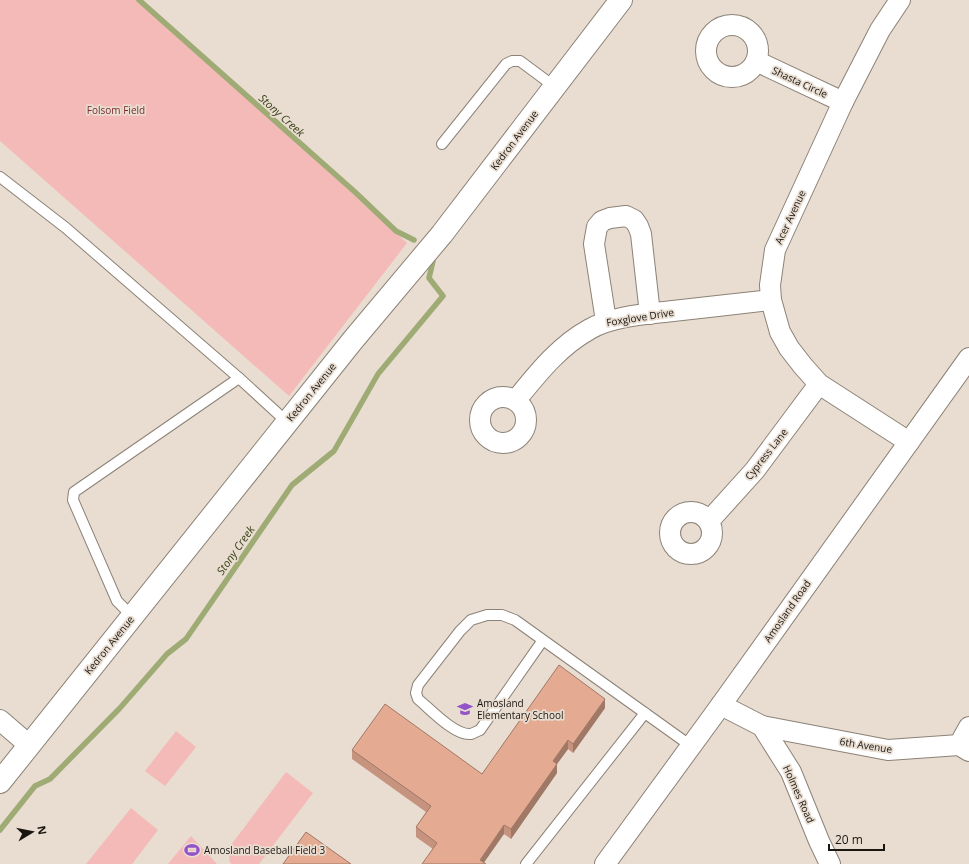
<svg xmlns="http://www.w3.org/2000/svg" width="969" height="864" viewBox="0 0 969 864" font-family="'Open Sans',sans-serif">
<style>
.green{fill:#f4bab8}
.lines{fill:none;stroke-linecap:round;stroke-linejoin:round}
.stream{stroke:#9eab74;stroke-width:5.5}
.service-casing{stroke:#8c8277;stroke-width:12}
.minor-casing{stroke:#8c8277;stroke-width:22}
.primary-casing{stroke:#8c8277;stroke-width:24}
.service{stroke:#fff;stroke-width:10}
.minor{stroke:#fff;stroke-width:20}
.primary{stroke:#fff;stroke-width:22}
.wall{fill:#c5937e}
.shaded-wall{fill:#a07866}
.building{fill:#e5ab92;stroke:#a07866}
.labels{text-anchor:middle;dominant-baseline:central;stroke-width:3.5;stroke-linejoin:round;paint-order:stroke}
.street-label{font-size:10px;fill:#191611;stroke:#e9ddd1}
.park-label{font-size:10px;fill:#772b2e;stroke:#e9ddd1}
.poi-label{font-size:10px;fill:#191611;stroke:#e9ddd1;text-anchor:start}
.water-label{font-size:11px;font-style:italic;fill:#353e13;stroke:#e9ddd1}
</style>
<rect width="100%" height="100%" fill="#e9ddd1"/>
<g class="green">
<polygon points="0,0 143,0 407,243 289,396 0,141"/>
<polygon points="176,731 196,747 165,786 145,771"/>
<polygon points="286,772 313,793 259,864 232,864 230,863 228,849"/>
<polygon points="131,808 158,830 132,864 86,864"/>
<polygon points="191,836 217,864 168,864"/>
</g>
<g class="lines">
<g class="stream">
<polyline points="139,0 355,192 396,231 414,240"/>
<polyline points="0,830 35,786 50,779 120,708 167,654 186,639 292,485 334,451 378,374 443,296 429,278 433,261"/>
</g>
<g class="service-casing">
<g id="service">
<polyline points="442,144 506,64 512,61 520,61 555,87"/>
<polyline points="0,177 66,228 239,378"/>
<polyline points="132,616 117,601 73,500 74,492 239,378 287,422"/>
<path d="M543 640 480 730C477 731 474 733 471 734 455 736 430 709 418 699L416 693 418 685 460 631 471 620 487 615H502L515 620 691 746"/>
<polyline points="526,864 645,713"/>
</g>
</g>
<g class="minor-casing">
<g id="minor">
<polyline points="900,0 880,30 843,102 775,250 770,285 771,300 780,332 789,348 803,366 819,384 909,442"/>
<circle cx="732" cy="51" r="26"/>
<polyline points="756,61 843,102"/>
<polyline points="606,321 594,244 597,227 602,221 610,218 626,216 634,220 638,226 641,234 650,314"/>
<circle cx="503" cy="420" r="23"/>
<path d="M516 400C538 373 559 346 590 329 612 316 648 314 673 311 706 307 738 304 771 300"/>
<circle cx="691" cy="533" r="21"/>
<polyline points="709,521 755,470 819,384"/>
<polyline points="721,705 762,726 791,772 819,841 830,864"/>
<polyline points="0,720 29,745"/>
<polyline points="762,726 888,750 959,745 969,751"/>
<polyline points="959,745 969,727"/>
<polyline points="605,864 721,705 969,358"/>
</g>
</g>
<g class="primary-casing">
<polyline id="primary" points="0,782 353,340 442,234 621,0"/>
</g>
<use href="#service" class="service"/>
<use href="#minor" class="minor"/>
<use href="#primary" class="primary"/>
</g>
<polygon class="wall" points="605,708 573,753 568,749 557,764 557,773 511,839 504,834 433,849 416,837 416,827 426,812 352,759 352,750 482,774"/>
<g class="shaded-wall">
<polygon points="605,699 605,708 573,753 573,744"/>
<polygon points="568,740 568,749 557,764 557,773 511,839 511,829 553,761"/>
<polygon points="504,825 504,834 483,864 480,860"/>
</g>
<g class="building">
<polygon points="559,665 605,699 573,744 568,740 553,761 557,764 511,829 504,825 480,860 486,864 422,864 437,843 416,827 431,806 352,750 385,704 482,774"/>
<polygon points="306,832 351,864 283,864"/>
</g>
<defs>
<g id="school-bare" transform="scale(1.2)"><path d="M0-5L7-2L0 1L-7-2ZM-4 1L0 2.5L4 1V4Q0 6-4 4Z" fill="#9353c9" stroke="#e9ddd1" stroke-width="2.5" paint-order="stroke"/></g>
<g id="stadium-bare" transform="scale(1.2)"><path d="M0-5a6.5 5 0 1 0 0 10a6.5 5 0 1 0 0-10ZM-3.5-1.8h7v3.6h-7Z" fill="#9353c9" stroke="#e9ddd1" stroke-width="2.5" paint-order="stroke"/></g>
</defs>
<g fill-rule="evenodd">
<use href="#school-bare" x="465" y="709"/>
<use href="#stadium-bare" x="192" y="850"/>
</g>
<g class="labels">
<g class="street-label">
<text transform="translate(800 82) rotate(25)">Shasta Circle</text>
<text transform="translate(514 140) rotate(-53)">Kedron Avenue</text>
<text transform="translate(790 217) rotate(-65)">Acer Avenue</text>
<text transform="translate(640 317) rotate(-9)">Foxglove Drive</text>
<text transform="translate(311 392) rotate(-51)">Kedron Avenue</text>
<text transform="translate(766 454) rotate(-52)">Cypress Lane</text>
<text transform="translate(787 611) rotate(-55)">Amosland Road</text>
<text transform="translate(109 645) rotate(-51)">Kedron Avenue</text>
<text transform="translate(866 745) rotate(9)">6th Avenue</text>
<text transform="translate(799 794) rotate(66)">Holmes Road</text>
</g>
<g class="park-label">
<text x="116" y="110">Folsom Field</text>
</g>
<g class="poi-label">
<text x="477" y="703">Amosland<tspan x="477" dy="12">Elementary School</tspan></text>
<text x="204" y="850">Amosland Baseball Field 3</text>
</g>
<g class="water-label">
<text transform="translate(282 115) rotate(42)">Stony Creek</text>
<text transform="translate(235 550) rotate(-55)">Stony Creek</text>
</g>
</g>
<g transform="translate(32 832) rotate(80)" stroke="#e9ddd1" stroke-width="3" paint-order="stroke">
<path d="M0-3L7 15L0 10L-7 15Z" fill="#191611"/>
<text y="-6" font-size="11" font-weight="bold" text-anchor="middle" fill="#191611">N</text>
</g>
<path d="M829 844v6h55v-6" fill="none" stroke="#191611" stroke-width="2"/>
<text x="835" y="844" font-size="12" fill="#191611" stroke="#e9ddd1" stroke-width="3" paint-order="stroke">20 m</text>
</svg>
